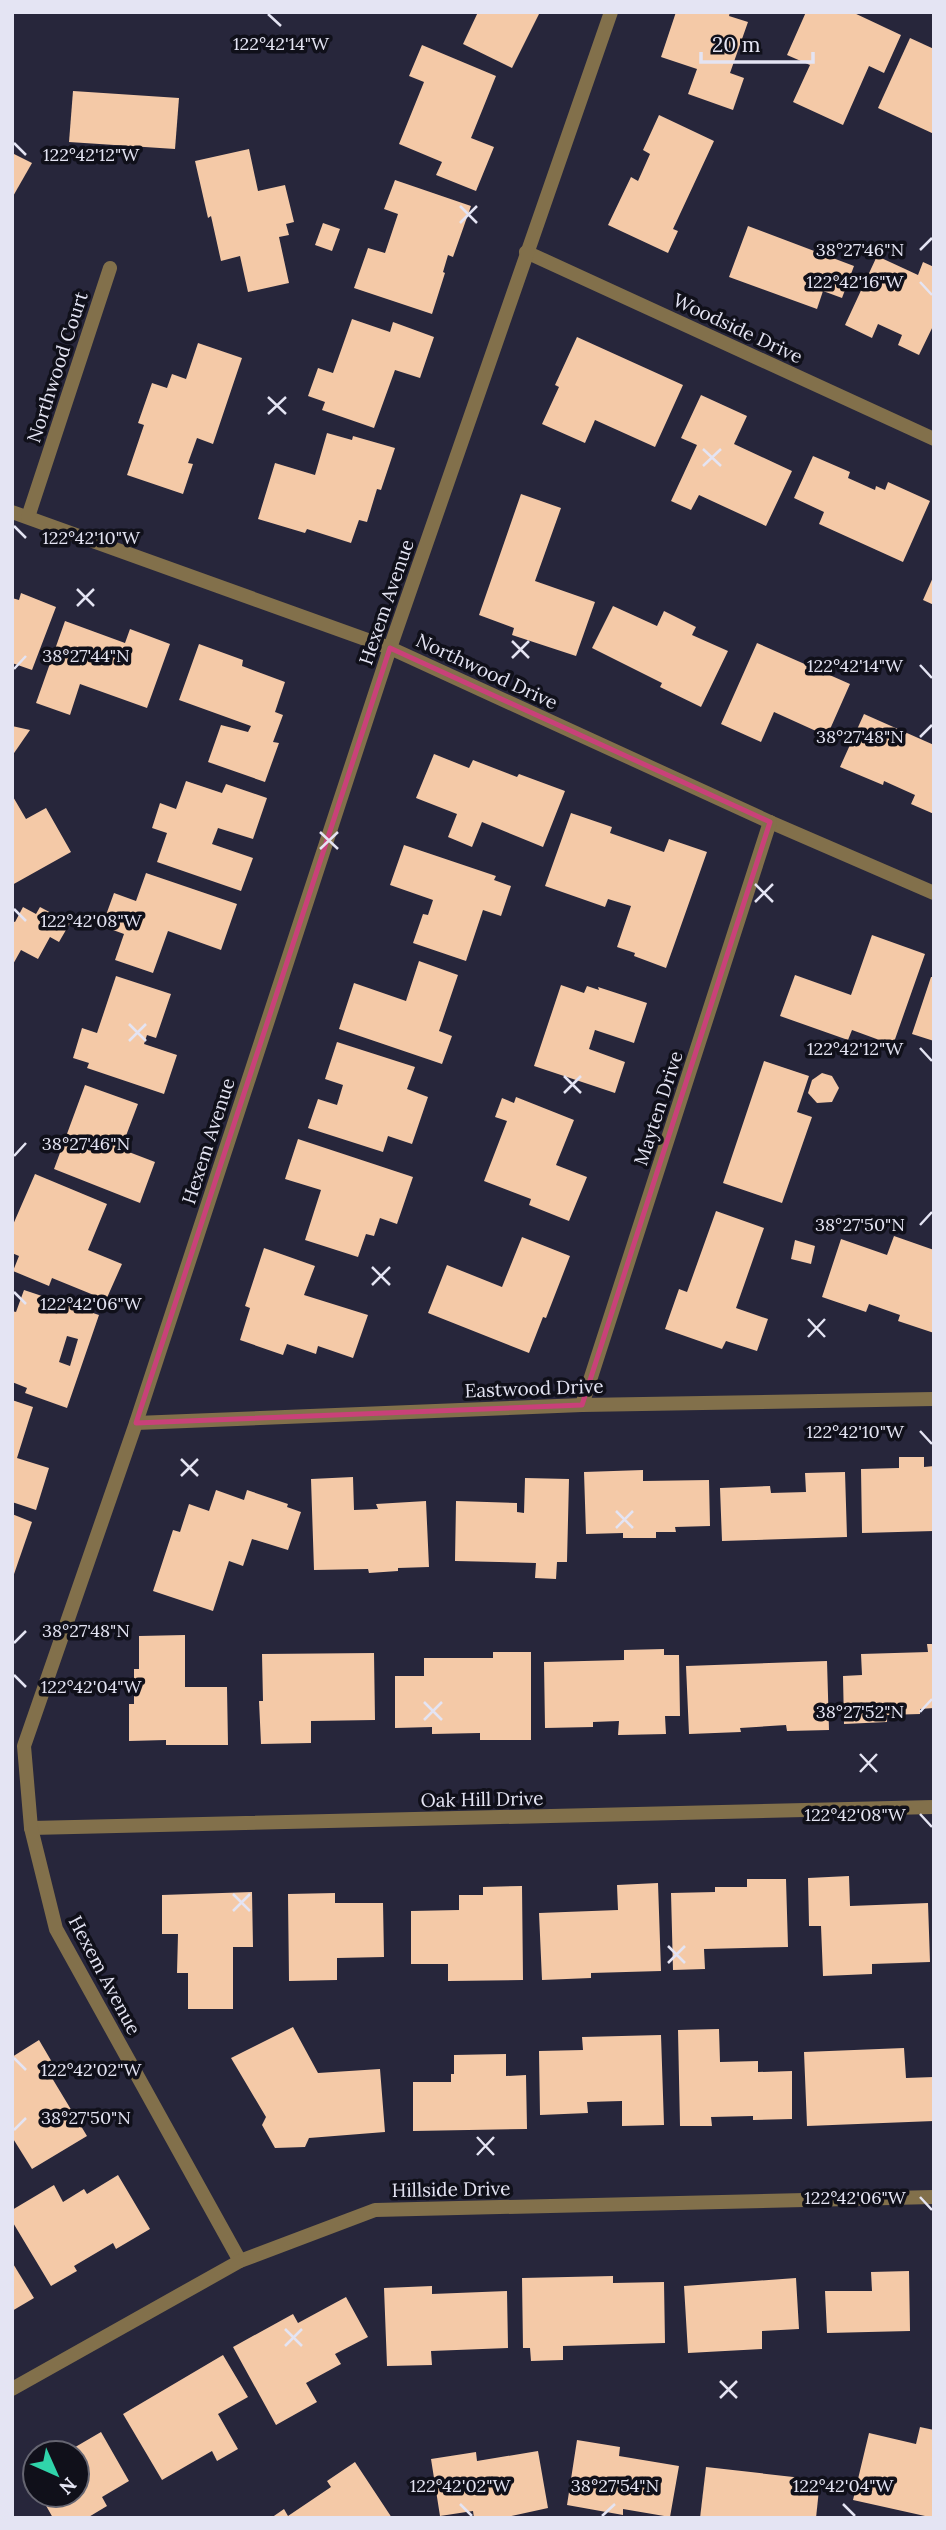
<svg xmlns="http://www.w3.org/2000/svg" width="946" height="2530" viewBox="0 0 946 2530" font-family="Lora,serif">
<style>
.building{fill:#f4c9a7;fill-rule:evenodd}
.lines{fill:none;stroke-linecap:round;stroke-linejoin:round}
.street{stroke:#82704b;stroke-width:14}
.marked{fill:none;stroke:#c94179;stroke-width:5;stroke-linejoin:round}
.ticks{fill:none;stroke:#e4e4f3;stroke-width:2.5}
.labels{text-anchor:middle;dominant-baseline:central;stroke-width:7;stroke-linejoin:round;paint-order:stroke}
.street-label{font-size:19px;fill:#e4e4f3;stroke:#10101a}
.ticks-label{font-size:18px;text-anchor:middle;fill:#e4e4f3;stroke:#10101a;stroke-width:7;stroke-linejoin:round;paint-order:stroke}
</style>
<rect width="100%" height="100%" fill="#27263b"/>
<g class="building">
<polygon points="478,12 540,12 512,68 463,44"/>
<polygon points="676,12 730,12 729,16 748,22 730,73 744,78 733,110 688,94 697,69 661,57"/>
<polygon points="806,12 852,12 901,35 884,73 869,66 843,125 793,102 810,65 787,55"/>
<polygon points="910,38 934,49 934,134 878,108"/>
<polygon points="422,45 496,76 471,138 494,147 476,191 436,175 442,162 399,144 424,82 409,76"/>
<polygon points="73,91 179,98 175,149 69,142"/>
<polygon points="659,115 714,141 673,229 678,231 668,253 608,225 631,177 638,181 650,154 643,150"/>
<polygon points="249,149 258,191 285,185 294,222 286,224 289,235 279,237 289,283 248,292 240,256 221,261 211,216 208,218 195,161"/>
<polygon points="12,153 32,163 12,198"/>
<polygon points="395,180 471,206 453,257 448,255 443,272 445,273 432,314 354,288 368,248 385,253 398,214 384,209"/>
<polygon points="323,223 340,229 332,251 315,245"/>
<polygon points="748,226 854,266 842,298 823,291 817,309 729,277"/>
<polygon points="877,256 918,275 923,262 934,267 934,324 919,355 898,345 902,335 878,324 872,338 845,325"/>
<polygon points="352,319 390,332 393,322 434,337 420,378 395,370 374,428 322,410 325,402 308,396 318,368 333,373"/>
<polygon points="577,337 683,385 655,447 595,420 585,443 542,424 559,387 555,385"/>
<polygon points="198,343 242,358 213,444 197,438 188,463 193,464 183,494 127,475 144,425 138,423 152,383 167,388 172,374 186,379"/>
<polygon points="701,395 747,416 734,444 792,471 766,526 699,495 691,510 671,501 697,445 681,438"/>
<polygon points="327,433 352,440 353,436 395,448 381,490 377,489 367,522 359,520 351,543 307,529 305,533 258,519 275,463 315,475"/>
<polygon points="813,456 850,472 848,478 875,490 876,486 885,490 888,482 930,501 903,562 819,524 824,512 794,498"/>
<polygon points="521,494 561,508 535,581 595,602 576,656 512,635 514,628 479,615"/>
<polygon points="934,575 934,605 923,600"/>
<polygon points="21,593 56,607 32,670 12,663 12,598 19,600"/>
<polygon points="613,606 657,626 664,611 696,627 692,635 728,651 701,707 660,687 662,683 592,648"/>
<polygon points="65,621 125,643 130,629 170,644 147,708 80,684 70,715 36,703"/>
<polygon points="757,643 850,684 827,736 774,712 761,742 721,724"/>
<polygon points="199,644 243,660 242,666 285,682 275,712 283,715 273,742 279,743 265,782 208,762 221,725 248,732 251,726 179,700"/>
<polygon points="864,714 934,745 934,814 911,804 915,795 884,781 883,785 840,767"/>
<polygon points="12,726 30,730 12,756"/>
<polygon points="434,754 469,768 473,760 517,777 519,774 565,791 543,847 482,822 472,847 448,837 457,814 416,798"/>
<polygon points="186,781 222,793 226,784 267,798 253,839 218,828 212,844 253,858 241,891 157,862 167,833 152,828 160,803 176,809"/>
<polygon points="12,795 26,819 46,808 71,852 12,885"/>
<polygon points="571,813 612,827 610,833 664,852 669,839 707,852 666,968 634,956 635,953 617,947 631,906 608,899 605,907 545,886"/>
<polygon points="404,845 496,876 494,880 511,886 501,916 483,910 466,961 413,943 423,914 428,915 433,900 390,885"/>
<polygon points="146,873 237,904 221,950 168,931 153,973 115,960 124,934 102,926 114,893 136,901"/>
<polygon points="23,907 36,914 40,907 70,923 59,942 50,937 38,959 21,950 12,966 12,921 15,922"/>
<polygon points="872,935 925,954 893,1045 852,1030 848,1040 780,1016 795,975 851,995"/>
<polygon points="419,961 458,975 439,1031 452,1036 442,1064 339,1029 354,983 406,1001"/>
<polygon points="116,976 171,994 156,1038 147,1035 144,1044 177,1055 164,1094 87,1068 89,1063 73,1058 82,1028 97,1033"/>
<polygon points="931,977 934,977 934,1041 912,1034"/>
<polygon points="561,985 584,993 587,986 599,990 598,987 647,1003 634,1043 595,1030 589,1049 625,1062 615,1093 534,1066"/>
<polygon points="337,1042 415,1067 407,1089 428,1097 412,1144 388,1136 383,1152 308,1128 318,1099 337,1105 343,1085 325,1079"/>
<polygon points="764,1061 809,1076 797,1112 812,1117 782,1203 723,1183"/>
<polygon points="822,1073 832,1076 839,1088 832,1102 817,1103 808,1093 812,1080"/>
<polygon points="85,1085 138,1104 121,1149 155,1162 140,1203 54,1169"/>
<polygon points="516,1097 574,1120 556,1165 587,1177 569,1221 529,1205 531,1199 484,1181 507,1121 495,1117 502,1098 514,1103"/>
<polygon points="298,1139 413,1177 397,1224 380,1218 374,1236 366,1234 358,1257 305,1240 321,1190 285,1179"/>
<polygon points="35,1174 107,1204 88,1250 122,1264 106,1300 52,1278 49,1286 13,1271 19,1256 12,1253 12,1227"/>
<polygon points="716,1211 764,1228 736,1308 768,1319 757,1351 726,1341 722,1349 665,1329 679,1289 687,1292"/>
<polygon points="894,1236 934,1250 934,1333 898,1321 900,1315 869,1304 866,1312 822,1297 841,1239 887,1255"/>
<polygon points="522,1237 570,1256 546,1318 543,1317 529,1353 428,1313 447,1265 502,1287"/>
<polygon points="795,1240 815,1246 811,1264 791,1259"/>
<polygon points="264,1248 315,1266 304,1295 368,1315 353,1358 318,1346 316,1354 287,1344 283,1355 240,1340 250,1308 245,1306"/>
<path d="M24 1290 99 1315 67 1408 25 1393 27 1388 12 1382V1311L16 1312ZM67 1336 78 1339 70 1366 59 1362Z"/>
<polygon points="12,1400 33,1407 17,1458 49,1468 36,1510 12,1502"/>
<polygon points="899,1457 924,1457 924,1467 934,1466 934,1531 862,1533 861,1469 899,1468"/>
<polygon points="643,1470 643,1481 709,1480 710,1526 675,1527 676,1532 656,1532 656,1538 623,1538 623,1533 586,1534 584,1472"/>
<polygon points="845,1472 847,1537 722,1541 720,1488 770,1486 771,1493 806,1492 805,1473"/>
<polygon points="353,1477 354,1510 378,1509 376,1504 426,1501 429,1567 398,1568 398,1571 369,1573 368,1569 314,1570 311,1479"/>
<polygon points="525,1478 569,1479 567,1562 557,1562 556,1579 535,1578 536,1563 455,1561 456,1501 517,1503 517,1512 524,1513"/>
<polygon points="216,1490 244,1500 247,1490 288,1504 287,1507 301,1512 288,1550 252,1539 243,1566 229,1561 213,1611 153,1591 173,1530 180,1532 189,1504 209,1511"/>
<polygon points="12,1514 32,1522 13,1577 12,1577"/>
<polygon points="185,1635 185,1687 227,1687 228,1745 166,1745 166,1740 129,1741 129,1704 134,1704 134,1669 139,1669 139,1636"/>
<polygon points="927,1644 934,1644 934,1708 920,1709 920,1714 887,1715 887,1722 844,1724 843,1676 862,1675 861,1654 928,1652"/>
<polygon points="664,1649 664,1655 679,1655 680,1716 665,1716 666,1734 618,1735 619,1721 593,1722 593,1727 545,1728 544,1662 624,1660 624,1650"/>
<polygon points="493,1652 531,1652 531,1740 480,1740 480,1733 432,1734 432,1727 395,1728 395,1676 424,1676 424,1658 493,1658"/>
<polygon points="374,1653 375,1720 311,1721 311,1743 261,1744 259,1701 263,1701 262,1654"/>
<polygon points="827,1661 829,1730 787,1731 786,1725 740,1728 741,1732 689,1734 686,1666"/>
<polygon points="849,1876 850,1906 928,1903 930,1962 872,1964 872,1974 823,1976 821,1926 809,1926 808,1878"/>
<polygon points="747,1879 786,1879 788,1947 704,1949 705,1969 673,1970 671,1893 715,1892 715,1887 747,1887"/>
<polygon points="658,1883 661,1971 591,1973 591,1978 542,1980 539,1913 618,1910 617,1885"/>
<polygon points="522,1886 523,1980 448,1981 448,1964 411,1964 411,1911 459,1910 459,1895 483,1895 483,1887"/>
<polygon points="252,1892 253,1947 233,1947 233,2009 188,2009 188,1973 177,1973 178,1934 162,1934 162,1895"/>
<polygon points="335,1893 335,1903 383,1903 384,1957 337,1958 337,1980 289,1981 288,1894"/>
<polygon points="293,2027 318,2073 380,2069 385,2132 309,2138 305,2147 275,2148 262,2125 266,2117 231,2058"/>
<polygon points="719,2029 720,2062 758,2061 758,2072 792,2071 792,2119 753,2120 753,2116 711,2117 712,2126 680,2126 678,2030"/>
<polygon points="661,2035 664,2125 622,2126 622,2101 587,2102 588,2113 540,2115 539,2051 583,2050 582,2037"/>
<polygon points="39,2040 59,2074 52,2078 87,2136 32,2169 12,2137 12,2057"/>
<polygon points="904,2048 906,2078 934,2077 934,2121 807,2126 804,2052"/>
<polygon points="506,2054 506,2076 526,2075 527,2129 413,2131 413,2082 451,2082 451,2074 454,2074 454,2055"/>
<polygon points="118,2175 150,2229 116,2249 113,2243 74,2266 77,2271 51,2286 12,2221 12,2210 54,2185 63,2202 84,2189 87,2194"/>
<polygon points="12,2262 34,2298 12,2311"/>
<polygon points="909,2271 910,2331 827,2333 825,2291 872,2291 871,2272"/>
<polygon points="613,2276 613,2283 664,2282 665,2343 563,2346 563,2360 531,2361 530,2348 523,2348 522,2278"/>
<polygon points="796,2278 799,2329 762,2331 762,2349 688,2353 684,2286"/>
<polygon points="432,2286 432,2294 507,2291 508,2348 431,2351 432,2365 387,2366 384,2288"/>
<polygon points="346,2297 368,2337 335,2354 341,2364 306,2383 317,2402 276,2425 233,2347 293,2314 298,2323"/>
<polygon points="223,2355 248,2397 218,2414 238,2449 217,2461 212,2451 162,2480 123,2414"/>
<polygon points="920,2427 934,2430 934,2518 853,2500 869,2433 916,2444"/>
<polygon points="101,2432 129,2481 102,2497 107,2506 87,2518 53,2518 40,2495 77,2495 77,2453 65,2453"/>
<polygon points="577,2440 620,2447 619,2456 679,2466 670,2517 623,2509 623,2515 567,2505"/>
<polygon points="538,2451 548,2508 502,2518 474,2518 473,2511 440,2516 431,2459 476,2452 477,2461"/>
<polygon points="355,2462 392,2518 271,2518 284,2509 288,2516 331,2487 327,2481"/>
<polygon points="706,2467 820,2480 816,2518 700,2518"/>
</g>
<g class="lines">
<g class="street">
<polyline points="526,252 934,439"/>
<polyline points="12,512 390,648 770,822 934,893"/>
<polyline points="28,517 110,268"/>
<polyline points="582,1405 770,822"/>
<polyline points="136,1423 582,1405 934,1399"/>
<polyline points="31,1828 934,1807"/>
<polyline points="240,2261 56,1929 31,1828 24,1746 136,1423 390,648 611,12"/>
<polyline points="12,2389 240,2261 375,2210 934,2197"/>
</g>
</g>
<path class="marked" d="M390 648 770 822 582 1405 136 1423Z"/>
<path class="ticks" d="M268 14 281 26M14 143 26 155M460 206 477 223M460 223 477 206M920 250 932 238M920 282 932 295M268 397 286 414M268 414 286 397M703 449 721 466M703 466 721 449M14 526 26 538M77 589 94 606M77 606 94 589M512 641 529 658M512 658 529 641M920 665 932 678M14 669 26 656M920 737 932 725M320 832 338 849M320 849 338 832M755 884 773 902M755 902 773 884M14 909 26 921M129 1024 146 1041M129 1041 146 1024M920 1048 932 1061M564 1076 581 1093M564 1093 581 1076M14 1156 26 1143M920 1225 932 1212M372 1267 390 1285M372 1285 390 1267M14 1292 26 1304M808 1319 825 1337M808 1337 825 1319M920 1431 932 1444M181 1459 198 1476M181 1476 198 1459M616 1511 633 1528M616 1528 633 1511M14 1643 26 1631M14 1675 26 1687M424 1702 442 1720M920 1712 932 1699M424 1720 442 1702M860 1754 877 1772M860 1772 877 1754M920 1814 932 1827M233 1894 250 1911M233 1911 250 1894M668 1946 685 1963M668 1963 685 1946M14 2058 26 2070M14 2130 26 2118M477 2137 494 2155M477 2155 494 2137M920 2197 932 2210M285 2329 302 2346M285 2346 302 2329M720 2381 737 2398M720 2398 737 2381M460 2504 472 2516M843 2504 855 2516M602 2516 615 2504"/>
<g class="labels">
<g class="street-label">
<text transform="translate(738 328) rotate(25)">Woodside Drive</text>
<text transform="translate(57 367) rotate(-72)">Northwood Court</text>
<text transform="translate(386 602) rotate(-71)">Hexem Avenue</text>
<text transform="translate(487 671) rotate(25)">Northwood Drive</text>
<text transform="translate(658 1108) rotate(-72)">Mayten Drive</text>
<text transform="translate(208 1141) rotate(-72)">Hexem Avenue</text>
<text transform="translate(534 1388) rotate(-2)">Eastwood Drive</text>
<text transform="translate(482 1799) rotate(-1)">Oak Hill Drive</text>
<text transform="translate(105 1975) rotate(62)">Hexem Avenue</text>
<text transform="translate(451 2189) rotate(-1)">Hillside Drive</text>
</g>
</g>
<g class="ticks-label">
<text x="281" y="50">122°42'14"W</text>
<text x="91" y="161">122°42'12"W</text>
<text x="860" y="256">38°27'46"N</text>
<text x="855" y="288">122°42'16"W</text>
<text x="91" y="544">122°42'10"W</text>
<text x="86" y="662">38°27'44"N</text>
<text x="855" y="672">122°42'14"W</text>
<text x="860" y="743">38°27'48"N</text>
<text x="91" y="927">122°42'08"W</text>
<text x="855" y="1055">122°42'12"W</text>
<text x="86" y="1150">38°27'46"N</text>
<text x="860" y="1231">38°27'50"N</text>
<text x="91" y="1310">122°42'06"W</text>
<text x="855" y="1438">122°42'10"W</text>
<text x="86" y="1637">38°27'48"N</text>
<text x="91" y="1693">122°42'04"W</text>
<text x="860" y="1718">38°27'52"N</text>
<text x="855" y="1821">122°42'08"W</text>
<text x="91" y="2076">122°42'02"W</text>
<text x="86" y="2124">38°27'50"N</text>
<text x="855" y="2204">122°42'06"W</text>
<text x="460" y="2492">122°42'02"W</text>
<text x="615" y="2492">38°27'54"N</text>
<text x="843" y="2492">122°42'04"W</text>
</g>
<rect width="946" height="2530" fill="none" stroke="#e4e4f3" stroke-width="28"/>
<g transform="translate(56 2474) rotate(135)"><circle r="33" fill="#10101a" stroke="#656571" stroke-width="2"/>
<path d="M0-5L12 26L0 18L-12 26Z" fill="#30d4aa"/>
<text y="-10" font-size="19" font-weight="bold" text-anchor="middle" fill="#e4e4f3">N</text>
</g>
<path d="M701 52v10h112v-10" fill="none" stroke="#e4e4f3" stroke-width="3.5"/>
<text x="712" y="52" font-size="21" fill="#e4e4f3" stroke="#10101a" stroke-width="5" paint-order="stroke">20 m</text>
</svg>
